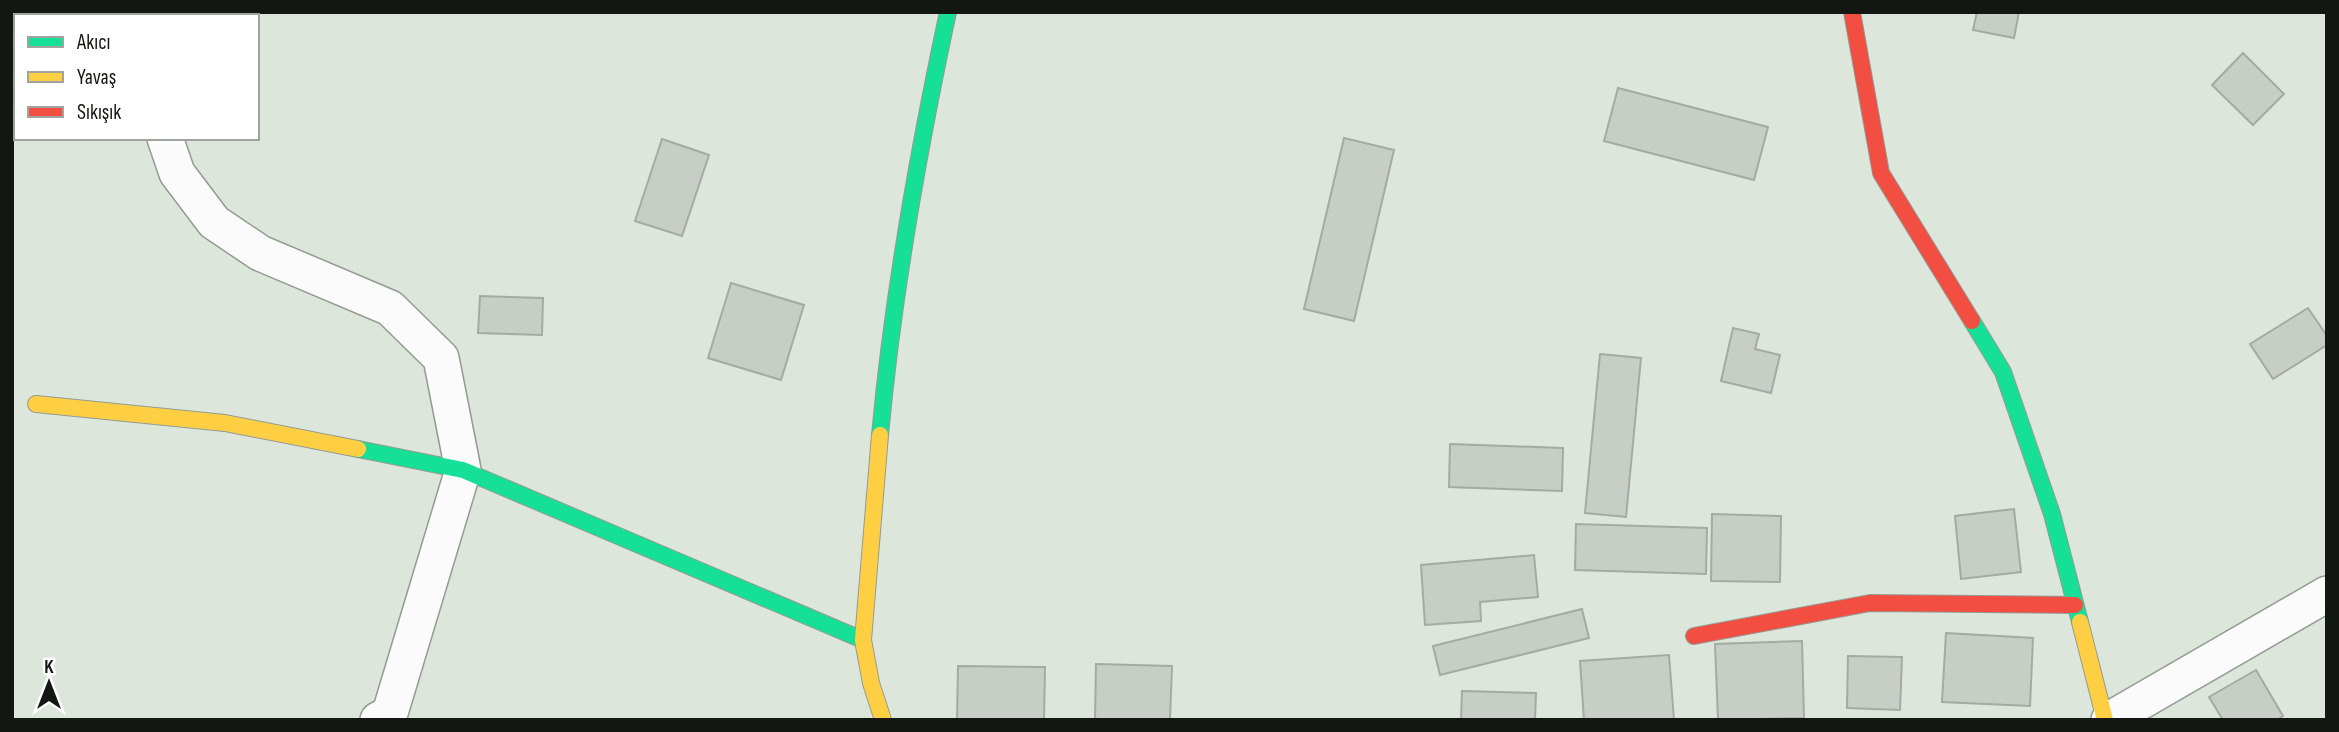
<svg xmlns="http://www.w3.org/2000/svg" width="2339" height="732" viewBox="0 0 2339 732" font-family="'Sofia Sans Condensed',sans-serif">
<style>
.building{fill:#c7cec6;stroke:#a3aba3;stroke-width:2}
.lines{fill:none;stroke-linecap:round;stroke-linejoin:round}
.street-casing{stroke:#949b93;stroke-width:38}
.fast-casing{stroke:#949b93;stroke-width:18}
.slow-casing{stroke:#949b93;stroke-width:18}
.jam-casing{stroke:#949b93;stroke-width:18}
.street{stroke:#fafbfa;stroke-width:35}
.fast{stroke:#16e098;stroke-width:16}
.slow{stroke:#ffcf43;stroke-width:16}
.jam{stroke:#f24e42;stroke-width:16}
</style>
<rect width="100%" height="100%" fill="#dce6db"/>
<g class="building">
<polygon points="1977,12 2019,12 2014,38 1973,30"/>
<polygon points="2243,53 2284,94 2253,125 2212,85"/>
<polygon points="1618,88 1768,127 1754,180 1604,141"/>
<polygon points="1344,138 1394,150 1354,321 1304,309"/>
<polygon points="662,139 709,155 682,236 635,221"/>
<polygon points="731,283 804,305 781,380 708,358"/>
<polygon points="480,296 543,298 542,335 478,333"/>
<polygon points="2308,308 2327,336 2327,345 2273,379 2250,344"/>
<polygon points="1733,328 1759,334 1755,349 1780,355 1771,393 1721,381"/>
<polygon points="1600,354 1641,358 1626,517 1585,513"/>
<polygon points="1450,444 1563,448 1562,491 1449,487"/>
<polygon points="2014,509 2021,572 1961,579 1955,516"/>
<polygon points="1712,514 1781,516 1780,582 1711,581"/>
<polygon points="1576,524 1707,528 1706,574 1575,570"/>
<polygon points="1534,555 1538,597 1480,602 1481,621 1425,625 1421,565"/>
<polygon points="1582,609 1589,638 1440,675 1433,646"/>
<polygon points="1946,633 2033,638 2030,706 1942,702"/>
<polygon points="1802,641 1804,718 1718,720 1715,644"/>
<polygon points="1669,655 1674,720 1584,720 1580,661"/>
<polygon points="1848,656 1902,657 1900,710 1847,708"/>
<polygon points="1096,664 1172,666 1170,720 1095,720"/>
<polygon points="958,666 1045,667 1044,720 957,720"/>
<polygon points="2256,670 2283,716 2277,720 2223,720 2209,697"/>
<polygon points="1462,691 1536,693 1535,720 1461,720"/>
</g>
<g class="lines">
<g class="street-casing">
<g id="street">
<polyline points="148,12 148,16"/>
<polyline points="165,138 177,173 214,222 260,253 390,308 441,358 463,470 390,713 378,720"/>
<polyline points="2109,720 2327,594"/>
</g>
</g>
<g class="fast-casing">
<g id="fast">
<polyline points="1972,321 2003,372 2052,514 2080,622"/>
<path d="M880 435C893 293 918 152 948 12"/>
<polyline points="358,449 463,470 863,640"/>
</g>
</g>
<g class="slow-casing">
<g id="slow">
<polyline points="36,404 225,423 358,449"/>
<polyline points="880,435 863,640 871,683 883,720"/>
<polyline points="2080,622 2105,720"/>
</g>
</g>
<g class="jam-casing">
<g id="jam">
<polyline points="1852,12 1881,173 1972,321"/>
<polyline points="1694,636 1870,603 2075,605"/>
</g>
</g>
<use href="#street" class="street"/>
<use href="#fast" class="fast"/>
<use href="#slow" class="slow"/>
<use href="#jam" class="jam"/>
</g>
<rect width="2339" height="732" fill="none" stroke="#121811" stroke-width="28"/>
<rect x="14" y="14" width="245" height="126" fill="#ffffff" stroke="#a0a3a0" stroke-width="2"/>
<rect x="28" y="37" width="35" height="10" fill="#16e098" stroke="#a0a3a0" stroke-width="2"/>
<text x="77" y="49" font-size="21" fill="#121811">Akıcı</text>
<rect x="28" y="72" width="35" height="10" fill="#ffcf43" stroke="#a0a3a0" stroke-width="2"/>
<text x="77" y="84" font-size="21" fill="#121811">Yavaş</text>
<rect x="28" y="107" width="35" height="10" fill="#f24e42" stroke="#a0a3a0" stroke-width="2"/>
<text x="77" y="119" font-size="21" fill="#121811">Sıkışık</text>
<g transform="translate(49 683)" stroke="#ffffff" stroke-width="5" paint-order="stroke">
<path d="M0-5L12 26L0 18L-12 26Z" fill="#121811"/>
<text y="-10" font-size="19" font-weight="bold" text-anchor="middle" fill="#121811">K</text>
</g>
</svg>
